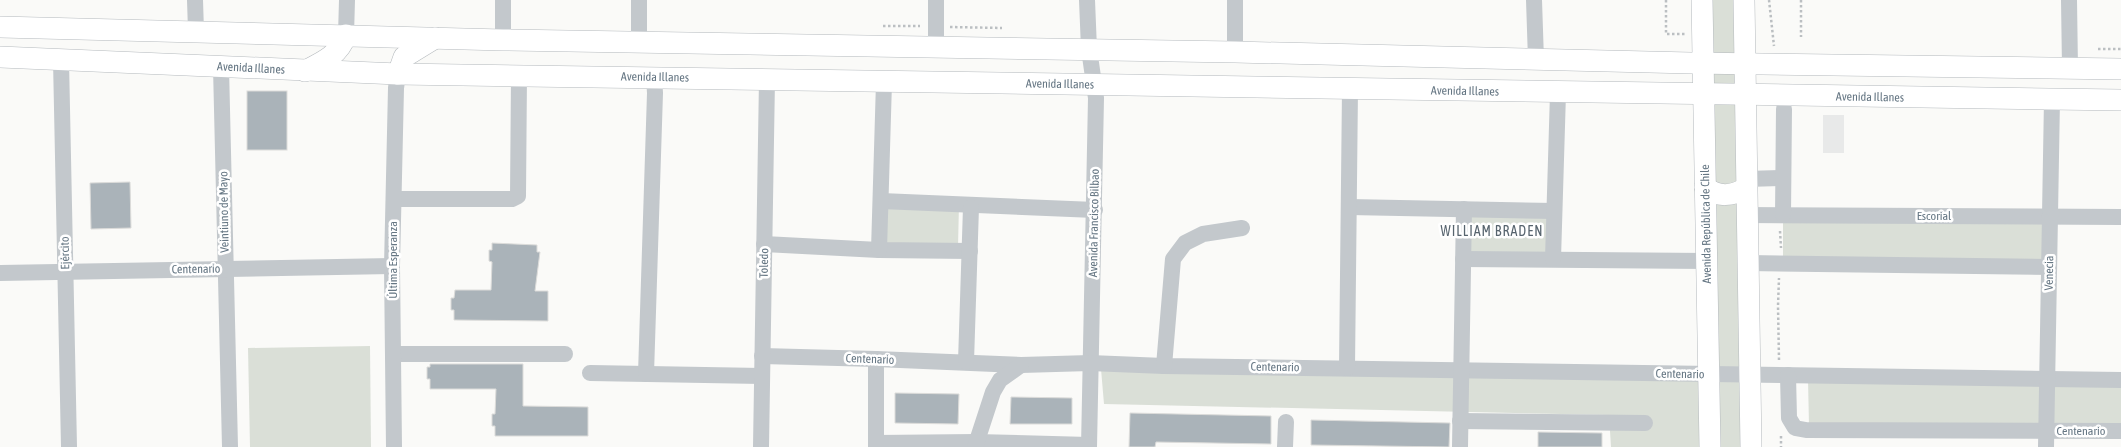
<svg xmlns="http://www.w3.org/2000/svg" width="2121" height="447" viewBox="0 0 2121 447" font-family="'Asap Condensed',sans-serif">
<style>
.built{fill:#e8e9e9}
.green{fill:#dadfd7}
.building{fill:#aab3b9;stroke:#dcdcda}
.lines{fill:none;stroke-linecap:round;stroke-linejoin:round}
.major-casing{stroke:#b5babe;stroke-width:22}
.path{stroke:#bbbfc2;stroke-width:2.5;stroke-dasharray:2.5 2.5;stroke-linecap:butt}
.minor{stroke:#c3c8cc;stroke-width:16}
.major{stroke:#fff;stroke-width:21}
.labels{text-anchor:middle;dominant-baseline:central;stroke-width:5;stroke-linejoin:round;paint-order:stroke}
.street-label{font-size:12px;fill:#657683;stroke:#fff}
.neighbourhood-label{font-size:14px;letter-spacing:1px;fill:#57646e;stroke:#fff}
</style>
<rect width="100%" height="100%" fill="#fafaf8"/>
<rect class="built" x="1823" y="115" width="21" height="38"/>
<g class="green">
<polygon points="1710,0 1735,0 1741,447 1717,447"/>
<polygon points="876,203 959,204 958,247 875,246"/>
<polygon points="1470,216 1551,217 1550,255 1469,254"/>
<polygon points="1783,219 2042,221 2042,262 1783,260"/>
<polygon points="370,346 371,447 250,447 248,348"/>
<polygon points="1101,369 1699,380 1699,447 1611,447 1609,415 1104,404"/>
<polygon points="1808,379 2121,383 2121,428 1809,426"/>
</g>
<g class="building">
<rect x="247" y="91" width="40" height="59"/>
<polygon points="130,182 131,228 91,229 90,183"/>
<polygon points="492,243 537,245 537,252 540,252 535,291 548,291 548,321 454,320 454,310 451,310 451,298 454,298 455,290 491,290 492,262 489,261 489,250 492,250"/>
<polygon points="430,364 523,364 523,406 588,407 588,436 495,436 495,426 492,426 492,414 495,414 496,389 430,389 430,379 427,379 427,367 430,367"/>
<polygon points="895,393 959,394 958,424 895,423"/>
<polygon points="1011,397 1072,398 1072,424 1010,424"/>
<polygon points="1130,413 1271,416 1271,444 1156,442 1155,447 1129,447"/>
<polygon points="1311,420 1450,423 1449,447 1311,445"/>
<polygon points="1538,432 1602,433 1602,447 1538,447"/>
</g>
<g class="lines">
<g class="major-casing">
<g id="major">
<polyline points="1702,0 1710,447"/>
<polyline points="1744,0 1751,447"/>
<polyline points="0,27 503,40 1235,52 1691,63 2121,69"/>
<polyline points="0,57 398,74 2121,100"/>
<path d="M305 71C323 62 339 55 346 35"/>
<polyline points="398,74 404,57 435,38"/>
<path d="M1705 187C1718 198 1733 196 1746 188"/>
</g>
</g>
<g class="path">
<polyline points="1666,0 1666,34 1686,34"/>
<polyline points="1769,0 1774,46"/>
<polyline points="1801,0 1801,37"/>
<polyline points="883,26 920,26"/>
<polyline points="950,27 1002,28"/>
<polyline points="2098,49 2121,49"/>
<polyline points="1780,231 1781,248"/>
<polyline points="1779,360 1778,306 1779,278"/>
<polyline points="1781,436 1781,447"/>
</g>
<g class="minor">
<polyline points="195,0 196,31"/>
<polyline points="503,0 503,40"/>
<polyline points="639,0 639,41"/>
<polyline points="936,0 936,47"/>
<polyline points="1087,0 1089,49 1096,98 1089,447"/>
<polyline points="1235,0 1235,52"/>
<polyline points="1534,0 1536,60"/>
<polyline points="2069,0 2070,68"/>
<polyline points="346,35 347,0"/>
<polyline points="61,60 69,447"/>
<polyline points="221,67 230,447"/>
<polyline points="1746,179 1782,178"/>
<polyline points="394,199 512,199 518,196 519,75"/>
<polyline points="881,201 1095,210"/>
<polyline points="1349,207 1554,211"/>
<polyline points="1747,215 2121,217"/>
<polyline points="1783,215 1784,109"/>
<polyline points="764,244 879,250 970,251"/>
<polyline points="879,250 884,82"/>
<polyline points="1463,259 1707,261"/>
<polyline points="1553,259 1558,93"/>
<polyline points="1748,263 2049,267"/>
<polyline points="0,273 392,266"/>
<polyline points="393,354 565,354"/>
<polyline points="762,356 876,359 1021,365 1090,363 1164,366 2121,380"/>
<polyline points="966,362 971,207"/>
<polyline points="1164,366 1173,259 1185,243 1203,234 1242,228"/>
<polyline points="1347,368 1350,89"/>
<polyline points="590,373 762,376"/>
<polyline points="646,374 655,93 654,77"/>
<polyline points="1788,375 1789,418 1795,428 1806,430 2121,431"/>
<polyline points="1460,421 1645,423"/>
<polyline points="876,443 976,442 1089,445"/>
<polyline points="394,447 392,266 396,88 398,74"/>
<polyline points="761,447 767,79"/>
<polyline points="876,447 876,359"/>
<polyline points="975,447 993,392 1000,380 1021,365"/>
<polyline points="1285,447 1286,422"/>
<polyline points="1460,447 1464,209"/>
<polyline points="2046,447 2052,99"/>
</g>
<use href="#major" class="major"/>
</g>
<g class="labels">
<g class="street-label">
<text transform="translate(251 68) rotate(3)">Avenida Illanes</text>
<text transform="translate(655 77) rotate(1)">Avenida Illanes</text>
<text transform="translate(1060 84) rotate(1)">Avenida Illanes</text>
<text transform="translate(1465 91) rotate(1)">Avenida Illanes</text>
<text transform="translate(1870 97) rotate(1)">Avenida Illanes</text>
<text transform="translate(224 212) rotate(-91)">Veintiuno de Mayo</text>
<text x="1934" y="216">Escorial</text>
<text transform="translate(1094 223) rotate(-89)">Avenida Francisco Bilbao</text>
<text transform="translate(1706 224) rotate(-91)">Avenida República de Chile</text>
<text transform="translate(65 253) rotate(-91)">Ejército</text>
<text transform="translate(393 260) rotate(-90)">Última Esperanza</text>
<text transform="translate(764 263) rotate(-89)">Toledo</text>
<text transform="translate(196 269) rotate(-1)">Centenario</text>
<text transform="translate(2049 273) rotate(-89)">Venecia</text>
<text transform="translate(870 359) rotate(2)">Centenario</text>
<text transform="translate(1275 367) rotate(1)">Centenario</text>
<text transform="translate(1680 374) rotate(1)">Centenario</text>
<text x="2081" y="431">Centenario</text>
</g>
<g class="neighbourhood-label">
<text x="1492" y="231">WILLIAM BRADEN</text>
</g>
</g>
</svg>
